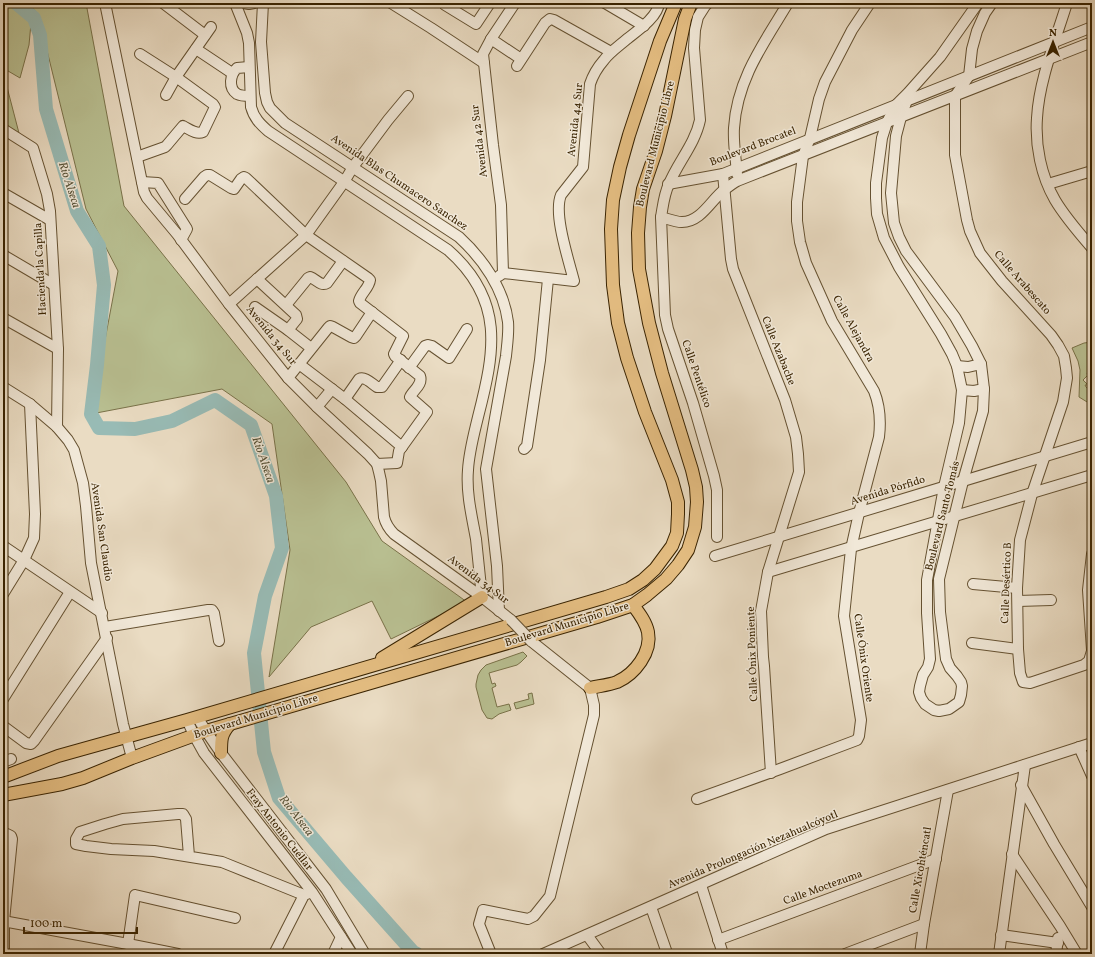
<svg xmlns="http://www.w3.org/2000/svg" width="1095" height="957" viewBox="0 0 1095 957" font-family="Vollkorn,serif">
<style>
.green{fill:#b9c092;stroke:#797249}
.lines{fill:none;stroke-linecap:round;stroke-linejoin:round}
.river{stroke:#98bbb5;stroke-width:14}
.minor-casing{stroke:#655131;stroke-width:12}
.major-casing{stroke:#392300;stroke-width:14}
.minor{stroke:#f1e8d8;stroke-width:10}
.major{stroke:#e5be82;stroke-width:12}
.minor-bridge-casing{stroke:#655131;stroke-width:12;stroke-linecap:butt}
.minor-bridge{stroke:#f1e8d8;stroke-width:10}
.labels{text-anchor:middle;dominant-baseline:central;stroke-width:3;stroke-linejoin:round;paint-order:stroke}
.street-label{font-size:11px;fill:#392300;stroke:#f1e8d8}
.water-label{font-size:12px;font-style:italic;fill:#565136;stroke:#f1e8d8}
</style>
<rect width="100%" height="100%" fill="#eadcc3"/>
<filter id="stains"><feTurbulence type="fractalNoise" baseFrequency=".005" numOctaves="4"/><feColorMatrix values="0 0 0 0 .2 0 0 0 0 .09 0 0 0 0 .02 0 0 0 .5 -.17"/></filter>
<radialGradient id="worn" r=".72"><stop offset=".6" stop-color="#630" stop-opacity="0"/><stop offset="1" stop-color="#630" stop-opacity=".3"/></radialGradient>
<g class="green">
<polygon points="3,3 11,3 31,23 29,45 20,78 3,68"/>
<polygon points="28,3 86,3 124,206 346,482 382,541 467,602 391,639 372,601 311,627 269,677 290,550 272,424 222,389 91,414 118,271 86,209 38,14"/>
<polygon points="7,87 20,137 3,127 3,95"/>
<polygon points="1092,342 1092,363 1087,374 1088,375 1083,380 1088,385 1085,385 1086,387 1092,392 1092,405 1079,397 1080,370 1078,361 1072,348 1084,343"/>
<polygon points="523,652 527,656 521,662 517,665 489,673 492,684 495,683 496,686 492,688 497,707 509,704 511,710 499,714 492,719 487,718 482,710 476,687 476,684 478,675 481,670 486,665"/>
<polygon points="532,693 534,704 516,709 514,703 529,699 528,694"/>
</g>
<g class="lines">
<polyline class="river" points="16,3 34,18 40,35 46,109 77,211 99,246 104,285 97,365 91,414 99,428 135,429 172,421 215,400 251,425 276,496 282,548 265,596 254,653 264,752 279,798 346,877 413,952 417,954"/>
<g class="minor-casing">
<g id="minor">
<path d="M105 3 144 192 147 198 177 234 229 304 288 378 317 407 368 454 377 464 379 472 381 481 384 517C386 525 389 529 394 534L482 597 511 620"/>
<polyline points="163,3 205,35"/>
<path d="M235 3 247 33 249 43 251 107C254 118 260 124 268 131L448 250C505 300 495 351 478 417 474 434 469 452 468 470 466 493 472 517 476 539 478 558 480 578 482 597"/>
<polyline points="243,3 249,4 254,3"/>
<path d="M263 3 261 42 265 93 267 102 270 108 285 123 459 237C483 259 504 289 508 322 509 333 507 345 506 356L486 469 497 566 499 611"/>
<polyline points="391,3 431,28 484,63"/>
<polyline points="446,3 445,5 476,24 490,3"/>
<polyline points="605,3 644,26"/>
<path d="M708 3 705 6 698 17 695 30 694 48 700 120C695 144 678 162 669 184 664 194 663 206 661 217L665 315 668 329 693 403 714 476 717 490V537"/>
<polyline points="992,3 985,13 977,31 972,49 969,76 955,96 955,155 967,220 970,231 980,253 1002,281 1051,335 1058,345 1064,356 1066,368 1067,378 1063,402 1032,494 1020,540 1017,588 1018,649 1020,673 1023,682 1030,683 1084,665 1089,661 1092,651"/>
<path d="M1067 3C1056 39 1039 80 1037 118 1035 145 1041 176 1055 200 1065 217 1079 233 1092 248"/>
<polyline points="491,39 521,59"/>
<polyline points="196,49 232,73"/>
<polyline points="517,66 545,23 550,19 554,20 611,52"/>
<path d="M249 67 237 68C230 75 228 88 237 94 241 96 246 96 250 96"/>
<polyline points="908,93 907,100 901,117 896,136 891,193 894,223 899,237 906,251 955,317 972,346 981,364 984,389 983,411 963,481 939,579 940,612 946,659 950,668 957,676 961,682 962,686 961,695 959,702 949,709 939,711 934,710 925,704 921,698 919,692 920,686 923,675 928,667 930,659 927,613 927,580 944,487 959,423 962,390 957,366 952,354 941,334 899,267 884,238 877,214 876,198 876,183 882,138 887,122 896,105 908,93 940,57 978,3"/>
<polyline points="166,95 176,77 211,27"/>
<polyline points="3,129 33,148 47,194 50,211 58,349 57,427"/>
<path d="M137 157 165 147 167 145 183 126C189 129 196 135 203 132L215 107 213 104 176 77 140 54"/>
<polyline points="723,174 731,259 733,269 785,400 796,437 798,454 799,472 768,572 761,611 763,657 764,666 771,773"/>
<path d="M737 174C736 159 733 143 734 128 737 79 764 43 788 3"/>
<polyline points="142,182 158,183 187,229 181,240"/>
<polyline points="668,184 723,174 1092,27"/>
<polyline points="1048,184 1092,171"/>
<polyline points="3,193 50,220"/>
<path d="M185 199 204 177 207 175H210L231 188 234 189 241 179 244 177 246 178 306 235 368 278 370 280C369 288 361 293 359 301L360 303 403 336 394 354 395 356 420 376C423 385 413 390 410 397L427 412 399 451 397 463 377 464"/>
<path d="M661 217C668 219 675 222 682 222 701 222 711 200 724 190 728 187 732 184 737 181L1092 42"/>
<polyline points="3,255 54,285"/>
<path d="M503 273 574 281C569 261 553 214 561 195L583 167 590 84C593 75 597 68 604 60 610 52 619 46 627 39 637 31 658 17 659 3"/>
<polyline points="499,276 503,273 501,205 493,145 483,54 491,39 515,3"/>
<polyline points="257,279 296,315 297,319 288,330"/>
<polyline points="229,304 306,235 344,182 353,167 388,120 408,96"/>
<path d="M286 305 308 278 310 277C316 279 321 287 327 283L343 261"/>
<polyline points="255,307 288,330 311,348"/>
<polyline points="3,318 58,349"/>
<polyline points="299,364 345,399 402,447"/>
<polyline points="957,366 968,367 981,364"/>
<polyline points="409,368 425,346 428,345 432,346 449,358 467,329"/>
<polyline points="288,378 328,328 330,326 333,327 351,337 354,338 356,336 372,312"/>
<polyline points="3,387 30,404 57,427 68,440 74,450 83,483 86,506 91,563 123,724 132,758"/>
<polyline points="962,390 974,391 984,389"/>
<path d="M345 399 359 379C365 376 372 384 377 387H382L401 360"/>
<polyline points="317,407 332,389"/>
<polyline points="524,449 527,446 540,360 548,279"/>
<polyline points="3,546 102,613"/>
<polyline points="1092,554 1088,590 1092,650"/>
<polyline points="715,556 1092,442"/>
<polyline points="768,572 1092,475"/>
<polyline points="973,584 1017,588"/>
<polyline points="3,594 24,560 34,538 35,514 30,404"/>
<polyline points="1018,601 1051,600"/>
<polyline points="105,627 208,610 212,610 214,613 219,641"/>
<polyline points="972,643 1018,649"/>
<polyline points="3,699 70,592"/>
<polyline points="197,717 206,731 221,753 326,889 365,954"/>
<polyline points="187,720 194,735 204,753 312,892 352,954"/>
<polyline points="3,726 26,743 31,744 34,741 107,638"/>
<polyline points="1079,747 1092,776"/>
<polyline points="3,762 11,759"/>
<polyline points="1021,785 1054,844 1092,907"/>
<path d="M697 799 780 769 857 740 859 736 861 720 844 616 851 549 859 513 879 437C881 420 880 406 874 391L832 321 806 263 800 242 797 221V202L803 156 810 138 819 99 825 82 852 30 870 3"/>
<polyline points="3,834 7,834 11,836 12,839 4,921 4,954"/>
<polyline points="1012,854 1060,926 1077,954"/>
<polyline points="189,856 186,819 183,814 178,814 123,819 105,824 80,832 76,839 76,844 86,846 111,849 154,851 222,862 304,895"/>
<polyline points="701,885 723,954"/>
<polyline points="651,907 667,953"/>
<polyline points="3,921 128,944 178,954"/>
<polyline points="587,935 601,954"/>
<polyline points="1001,935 1058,943"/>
<polyline points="718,940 936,859"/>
<polyline points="128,944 135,895 235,918"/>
<polyline points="274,954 304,895 309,893"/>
<polyline points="333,954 341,937"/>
<polyline points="491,954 479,924 483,910 528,919 534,916 550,896 594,715 594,705 590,688 531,641"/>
<polyline points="543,954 826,829 1092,743"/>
<polyline points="845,954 924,924"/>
<polyline points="920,954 924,924 948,790"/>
<polyline points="999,954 1025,765"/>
<polyline points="1056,954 1058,938"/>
</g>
</g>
<g class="major-casing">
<g id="major">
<polyline points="382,658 482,597"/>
<path d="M590 688C599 686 609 685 617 682 635 674 652 652 648 632 646 622 639 613 633 605"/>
<path d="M221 753C221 739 221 734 230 724"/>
<polyline points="3,777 58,756 83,749 187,720 606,597 629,589 643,580 655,569 672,546 677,533 678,514 678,502 672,480 645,412 627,358 618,323 613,285 611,229 613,200 620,167 629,135 660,41 676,3"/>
<polyline points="3,795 62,784 83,778 132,758 206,731 597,617 633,605 647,595 666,579 678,565 688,550 695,527 697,502 696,487 692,470 662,373 649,323 639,269 638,233 640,207 643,189 656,151 665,116 685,19 691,3"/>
</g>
</g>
<use href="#minor" class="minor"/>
<use href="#major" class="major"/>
<g class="minor-bridge-casing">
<polyline id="minor-bridge" points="511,620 531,641"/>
</g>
<use href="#minor-bridge" class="minor-bridge"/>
</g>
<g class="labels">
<g class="street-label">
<text transform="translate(576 120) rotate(-84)">Avenida 44 Sur</text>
<text transform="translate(480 141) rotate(-97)">Avenida 42 Sur</text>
<text transform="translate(656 144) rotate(-76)">Boulevard Municipio Libre</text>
<text transform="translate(753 147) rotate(-21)">Boulevard Brocatel</text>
<text transform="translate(399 183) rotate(34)">Avenida Blas Chumacero Sanchez</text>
<text transform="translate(41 269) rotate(-93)">Hacienda la Capilla</text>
<text transform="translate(1022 283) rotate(49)">Calle Arabescato</text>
<text transform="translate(853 329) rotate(61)">Calle Alejandra</text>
<text transform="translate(271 336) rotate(51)">Avenida 34 Sur</text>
<text transform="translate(778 351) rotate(68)">Calle Azabache</text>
<text transform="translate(696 374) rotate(71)">Calle Pentélico</text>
<text transform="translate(888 491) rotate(-17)">Avenida Pórfido</text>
<text transform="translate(943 516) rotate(-76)">Boulevard Santo Tomás</text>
<text transform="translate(101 532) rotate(82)">Avenida San Claudio</text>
<text transform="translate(478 580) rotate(37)">Avenida 34 Sur</text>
<text transform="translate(1007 583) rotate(-88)">Calle Desértico B</text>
<text transform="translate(567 625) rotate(-17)">Boulevard Municipio Libre</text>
<text transform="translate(753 654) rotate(-92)">Calle Ónix Poniente</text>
<text transform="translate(863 658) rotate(82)">Calle Ónix Oriente</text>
<text transform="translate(256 717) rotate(-17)">Boulevard Municipio Libre</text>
<text transform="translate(279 830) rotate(52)">Fray Antonio Cuéllar</text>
<text transform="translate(753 850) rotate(-23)">Avenida Prolongación Nezahualcóyotl</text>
<text transform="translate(921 870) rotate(-80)">Calle Xicohténcatl</text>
<text transform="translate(823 888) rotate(-20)">Calle Moctezuma</text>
</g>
<g class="water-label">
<text transform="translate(69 185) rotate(72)">Rio Alseca</text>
<text transform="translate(263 460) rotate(71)">Rio Alseca</text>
<text transform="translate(296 816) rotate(52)">Rio Alseca</text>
</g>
</g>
<rect width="1095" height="957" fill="none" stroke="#eadcc3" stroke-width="16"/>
<rect x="4" y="4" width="1087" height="949" fill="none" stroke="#392300" stroke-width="2"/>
<rect x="8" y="8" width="1079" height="941" fill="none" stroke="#392300"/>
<g transform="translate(1053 42)" stroke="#f1e8d8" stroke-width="3" paint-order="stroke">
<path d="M0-3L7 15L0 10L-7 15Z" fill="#392300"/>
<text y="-6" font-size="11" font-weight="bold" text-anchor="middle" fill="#392300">N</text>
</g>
<path d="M24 927v6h113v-6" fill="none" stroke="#392300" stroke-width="2"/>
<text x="30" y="927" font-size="12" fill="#392300" stroke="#f1e8d8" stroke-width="3" paint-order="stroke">100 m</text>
<rect width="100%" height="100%" filter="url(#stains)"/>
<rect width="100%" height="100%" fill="url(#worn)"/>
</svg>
